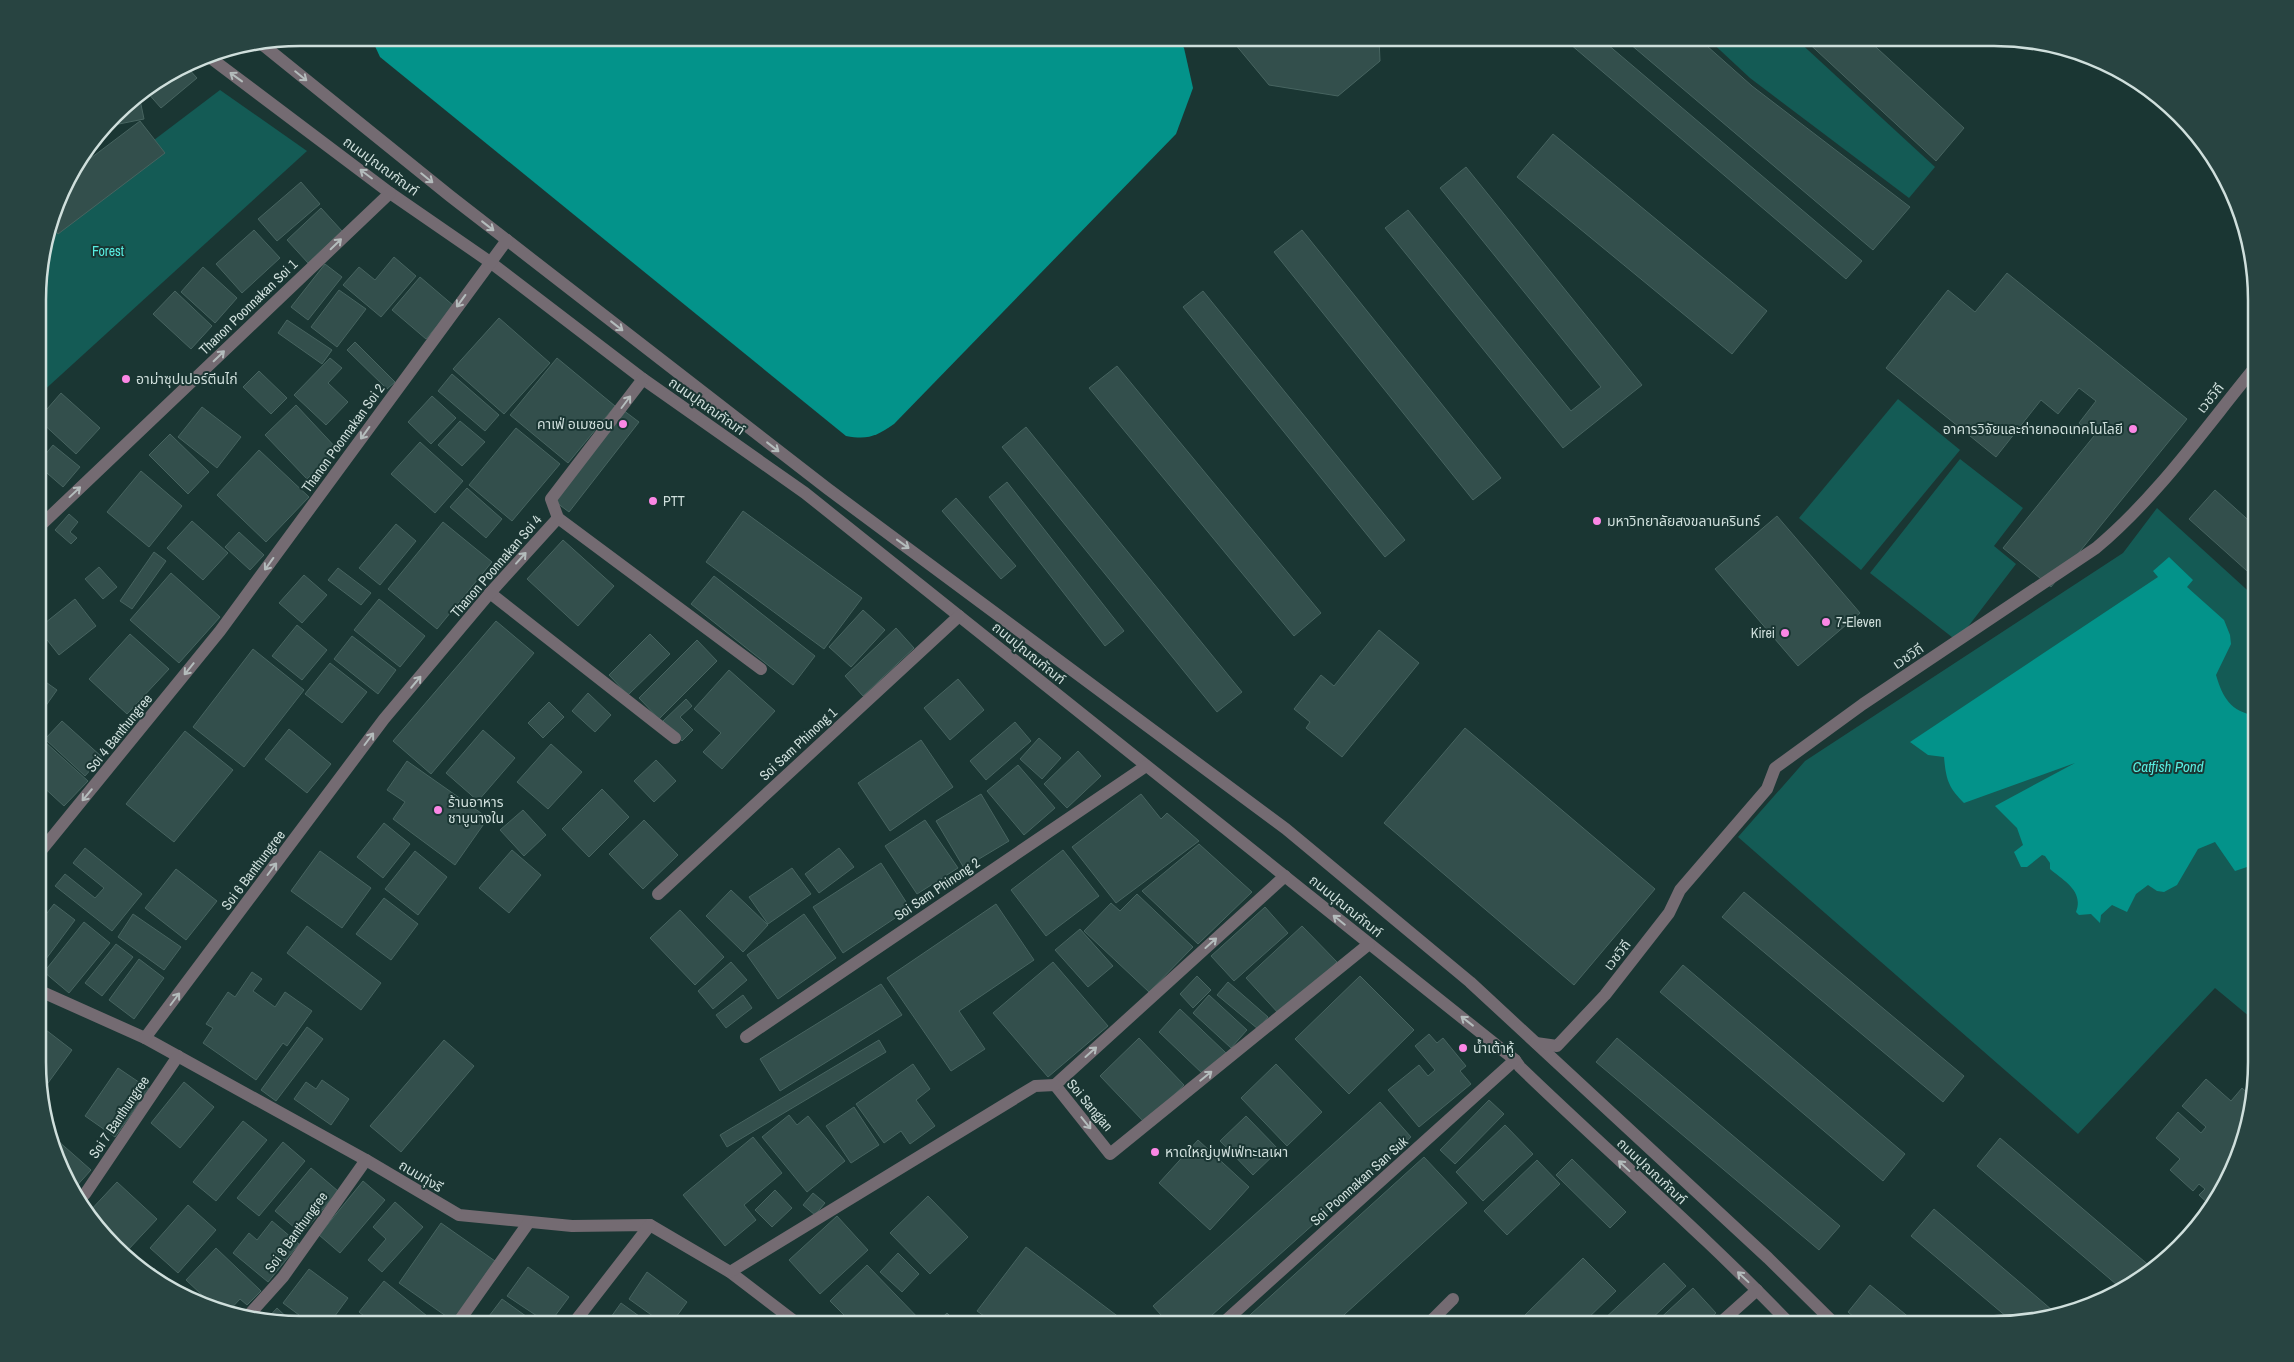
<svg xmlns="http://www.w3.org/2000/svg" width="2294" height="1362" viewBox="0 0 2294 1362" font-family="'Archivo Narrow','Noto Sans Thai',sans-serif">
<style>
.green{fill:#145b55}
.water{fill:#03938a}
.building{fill:#334f4c;stroke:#476460}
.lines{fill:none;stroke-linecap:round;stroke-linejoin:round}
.minor{stroke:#746b72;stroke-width:12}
.oneway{stroke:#b4bcbc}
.poi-dot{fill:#fb87e5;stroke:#1a3633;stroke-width:2}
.labels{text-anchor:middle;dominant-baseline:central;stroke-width:4;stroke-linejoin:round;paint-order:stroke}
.street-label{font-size:14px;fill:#cfdfdc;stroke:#1a3633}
.park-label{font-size:14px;fill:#57ede1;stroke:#1a3633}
.poi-label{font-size:14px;fill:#cfdfdc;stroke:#1a3633;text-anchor:start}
.water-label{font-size:15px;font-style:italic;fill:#58eee1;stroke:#1a3633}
.rim{fill:none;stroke:#cfdfdc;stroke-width:2.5}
</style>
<rect width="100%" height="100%" fill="#1a3633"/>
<g class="green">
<polygon points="1707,38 1795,38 1935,167 1909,198 1750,78"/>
<polygon points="220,90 307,151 40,394 40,266 55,215"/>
<polygon points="1898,399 1960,450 1861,570 1799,518"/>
<polygon points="1960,459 2023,508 1994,546 2016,564 1957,641 1870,573"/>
<polygon points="2157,508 2256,598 2256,1022 2215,988 2078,1134 1738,837 1805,761 2123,553"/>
</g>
<g class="water">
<path d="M377 38H1177L1184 48 1193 88 1176 134 894 424C876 436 869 440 846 436L380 57 374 44Z"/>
<path d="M2169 557 2193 580 2187 587 2224 620 2230 635 2231 644 2216 675C2223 698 2230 711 2256 716V864L2235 871 2215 842 2198 849 2177 885 2164 892 2157 891 2148 885 2136 894 2127 912 2112 905 2101 915 2100 923 2091 914 2079 915 2076 912C2084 891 2064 881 2050 869V863L2045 856 2042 855 2027 867H2021L2014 852 2023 845 2017 828 1995 806 2075 763 1964 803C1948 787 1946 779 1944 757L1928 755 1910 742 2158 577 2153 571Z"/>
</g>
<g class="building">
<polygon points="1230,38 1379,38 1380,61 1338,96 1269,85"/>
<polygon points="1563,38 1600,38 1862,261 1846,279"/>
<polygon points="1623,38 1698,38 1752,86 1910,207 1873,250"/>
<polygon points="1803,38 1866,38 1964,128 1936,161"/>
<polygon points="186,66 197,78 161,108 146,91"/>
<polygon points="139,95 144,119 109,126 127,103"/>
<polygon points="140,121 165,153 58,234 52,227 65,184 75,170"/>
<polygon points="1553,134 1767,311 1732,354 1517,177"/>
<polygon points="1466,167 1642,385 1563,448 1385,228 1408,210 1571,411 1601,387 1440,188"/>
<polygon points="301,182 320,204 277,241 258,219"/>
<polygon points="321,208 342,231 308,263 287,240"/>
<polygon points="254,230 280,258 242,293 216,264"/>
<polygon points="1302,230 1501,478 1473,500 1274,252"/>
<polygon points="394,257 416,276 381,317 343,285 359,267 375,280"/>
<polygon points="325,264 342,277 308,320 291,307"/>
<polygon points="203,267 237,298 215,323 181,292"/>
<polygon points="2007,273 2187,419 2051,587 2003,548 2094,436 2079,423 2096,401 2079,388 2058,414 2041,400 1996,457 1886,368 1948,290 1975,312"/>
<polygon points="420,277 454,306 426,339 392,310"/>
<polygon points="339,290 366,309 337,347 311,327"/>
<polygon points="175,291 212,326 191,349 153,314"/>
<polygon points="1203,291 1405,540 1385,557 1183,307"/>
<polygon points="499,318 550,363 504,414 453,369"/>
<polygon points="287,320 332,350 322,364 278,333"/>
<polygon points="355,342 395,382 387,389 347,350"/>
<polygon points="330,358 342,368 328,383 348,402 326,425 294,395"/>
<polygon points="557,358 615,406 568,463 510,415"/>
<polygon points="1117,366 1321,613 1294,636 1089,388"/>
<polygon points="259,371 287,398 271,414 243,387"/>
<polygon points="452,374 499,415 485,431 438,391"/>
<polygon points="61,393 100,428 76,454 40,421 40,417"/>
<polygon points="432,396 456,418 431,444 408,422"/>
<polygon points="296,405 338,450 307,479 265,435"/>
<polygon points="202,407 241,437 217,468 178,437"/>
<polygon points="623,410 639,422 569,512 553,500"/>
<polygon points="460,421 485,442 462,466 438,445"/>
<polygon points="1026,427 1242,692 1217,712 1002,447"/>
<polygon points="516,428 560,464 512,521 469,485"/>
<polygon points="170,434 209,472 188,494 149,455"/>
<polygon points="420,442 463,481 435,513 391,474"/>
<polygon points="53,445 80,467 63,487 40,467 40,461"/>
<polygon points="259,450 309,497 266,542 217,495"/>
<polygon points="141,471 182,506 149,547 107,512"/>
<polygon points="1007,482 1124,631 1105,646 989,497"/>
<polygon points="467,488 502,519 486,538 450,507"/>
<polygon points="2215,490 2256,527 2256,579 2189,519"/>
<polygon points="956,498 1016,566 1001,579 942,511"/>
<polygon points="743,511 862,598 824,649 706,562"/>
<polygon points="69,514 78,522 70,532 77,538 71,544 55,530"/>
<polygon points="1777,516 1860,613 1798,666 1715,569"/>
<polygon points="192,521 228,553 203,580 167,548"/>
<polygon points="443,522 492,562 437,629 388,589"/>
<polygon points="396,524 416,541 380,585 359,568"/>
<polygon points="239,532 264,555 250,570 225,547"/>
<polygon points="563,540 614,586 578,626 527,579"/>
<polygon points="154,552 166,561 132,609 120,601"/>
<polygon points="99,567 117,587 103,599 85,579"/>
<polygon points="338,568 371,593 361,605 328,580"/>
<polygon points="171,573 220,617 179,663 130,620"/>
<polygon points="304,575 327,595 302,623 279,603"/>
<polygon points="714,576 815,656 793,685 691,604"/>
<polygon points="75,599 96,626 59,655 40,631 40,627"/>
<polygon points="379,599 425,636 400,667 354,630"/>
<polygon points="863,610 885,630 851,667 829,647"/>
<polygon points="496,621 534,653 431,774 393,741"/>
<polygon points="297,625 327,650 302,680 272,656"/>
<polygon points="896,628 914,648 863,696 845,676"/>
<polygon points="1379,630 1419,663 1342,757 1306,728 1310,722 1294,709 1321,675 1334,686"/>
<polygon points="130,634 169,669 127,714 89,679"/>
<polygon points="650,634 670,654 628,695 609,675"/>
<polygon points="352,636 396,670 378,694 334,659"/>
<polygon points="697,640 717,661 659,719 639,698"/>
<polygon points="253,649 304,690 244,767 193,727"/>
<polygon points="330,663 367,692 342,723 305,694"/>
<polygon points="729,670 775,711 722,769 703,752 721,733 694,709"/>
<polygon points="40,678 57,690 40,714"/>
<polygon points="958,679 984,710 950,740 924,708"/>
<polygon points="588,693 611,715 595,732 572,711"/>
<polygon points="686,699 692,706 680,717 693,730 682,741 663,721"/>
<polygon points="549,702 564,717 543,738 528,723"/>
<polygon points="62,721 102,757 85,776 45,739"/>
<polygon points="1015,722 1031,741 986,780 970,761"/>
<polygon points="1465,728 1655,889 1574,985 1384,823"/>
<polygon points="289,729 331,764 307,793 265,759"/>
<polygon points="483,730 515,758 478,801 446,773"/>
<polygon points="185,731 233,770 174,842 126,804"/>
<polygon points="1039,738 1061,758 1042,779 1020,759"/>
<polygon points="921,740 953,787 890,831 858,783"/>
<polygon points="44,741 88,781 64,806 40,784 40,745"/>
<polygon points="551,744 582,772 548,809 517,782"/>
<polygon points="1078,751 1101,776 1067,808 1044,784"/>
<polygon points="656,760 676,781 654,802 634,781"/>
<polygon points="407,761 488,818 455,865 393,819 405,802 387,790"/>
<polygon points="1018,765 1055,808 1024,835 987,791"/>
<polygon points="602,789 629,817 589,857 562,829"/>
<polygon points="981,794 1009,841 964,868 936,821"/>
<polygon points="1141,794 1161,819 1167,813 1199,841 1116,903 1072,847"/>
<polygon points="523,810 546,835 524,856 500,830"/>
<polygon points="644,820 678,855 643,889 609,854"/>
<polygon points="925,820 958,868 917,894 885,846"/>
<polygon points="384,823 410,844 383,878 357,857"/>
<polygon points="1199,844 1252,892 1198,944 1142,891"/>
<polygon points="85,848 142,894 112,931 55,886 65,874 95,898 104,888 73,863"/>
<polygon points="839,848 854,867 819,893 805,874"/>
<polygon points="512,850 541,875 509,913 479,888"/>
<polygon points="1063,850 1099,896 1046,936 1011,890"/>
<polygon points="320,851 371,888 342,928 291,891"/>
<polygon points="415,851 447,877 418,915 385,889"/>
<polygon points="881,863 910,908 843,953 813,907"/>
<polygon points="792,868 811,894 768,924 749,897"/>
<polygon points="176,869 217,901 186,940 145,908"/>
<polygon points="731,890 768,925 743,952 706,916"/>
<polygon points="1744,892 1964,1076 1943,1102 1722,917"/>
<polygon points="1137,894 1193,947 1149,992 1084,931 1111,903 1120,911"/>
<polygon points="384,898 418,924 391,960 356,934"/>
<polygon points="54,904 75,920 40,967 40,922"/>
<polygon points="996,904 1034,960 959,1011 985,1049 951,1071 887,978"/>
<polygon points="1265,907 1288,933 1234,981 1211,956"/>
<polygon points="680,910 724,957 695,985 650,938"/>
<polygon points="133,914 181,947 164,970 118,937"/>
<polygon points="804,914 836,958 778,999 747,955"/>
<polygon points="84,922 110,943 69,993 44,972"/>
<polygon points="307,926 381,983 361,1010 287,953"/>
<polygon points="1302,926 1337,962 1280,1015 1246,978"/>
<polygon points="1080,929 1113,966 1088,987 1055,950"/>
<polygon points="116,944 133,957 102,996 85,983"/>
<polygon points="139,959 164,978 134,1019 109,1000"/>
<polygon points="731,962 747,980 713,1009 698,991"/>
<polygon points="1053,962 1108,1026 1048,1077 993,1013"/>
<polygon points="1683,965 1905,1154 1883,1181 1660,992"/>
<polygon points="252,972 262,979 253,991 275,1007 285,992 312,1011 287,1046 283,1043 256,1080 203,1043 213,1028 206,1024 228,992 235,997"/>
<polygon points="1197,976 1211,990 1193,1008 1180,994"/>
<polygon points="1360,976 1414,1030 1349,1094 1295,1039"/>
<polygon points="1228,982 1268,1017 1258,1029 1217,995"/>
<polygon points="881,984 902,1015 780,1091 760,1059"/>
<polygon points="743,995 752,1008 726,1028 716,1015"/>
<polygon points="1209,995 1247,1030 1231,1048 1193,1013"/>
<polygon points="1180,1009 1226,1053 1205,1076 1159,1032"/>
<polygon points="307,1027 323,1039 276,1101 261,1090"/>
<polygon points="46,1030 72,1050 40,1094 40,1039"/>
<polygon points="1429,1034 1437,1043 1443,1038 1466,1066 1460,1071 1471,1084 1419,1127 1388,1090 1419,1065 1428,1076 1435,1070 1415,1046"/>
<polygon points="1139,1038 1184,1085 1145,1123 1100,1076"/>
<polygon points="1617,1038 1840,1226 1819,1250 1596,1062"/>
<polygon points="444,1040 474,1066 401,1152 370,1126"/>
<polygon points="879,1040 886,1052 727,1147 720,1135"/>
<polygon points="913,1064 930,1089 916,1100 935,1126 910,1144 901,1131 884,1143 856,1104"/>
<polygon points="1276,1064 1322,1112 1287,1146 1241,1098"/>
<polygon points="118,1068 149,1089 115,1137 85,1116"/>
<polygon points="2206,1079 2231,1101 2242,1088 2252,1097 2243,1146 2221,1193 2211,1206 2199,1195 2205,1189 2199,1184 2193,1191 2170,1170 2180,1159 2156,1138 2178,1112 2201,1133 2206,1127 2182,1106"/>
<polygon points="322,1080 349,1099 331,1125 294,1099 306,1082 316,1089"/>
<polygon points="184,1082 214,1107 180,1148 151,1123"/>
<polygon points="1489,1100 1504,1114 1455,1164 1440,1150"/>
<polygon points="1380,1102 1411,1137 1202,1324 1169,1324 1153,1306"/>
<polygon points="854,1107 879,1145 851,1163 826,1126"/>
<polygon points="789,1115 797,1125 808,1116 845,1161 807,1192 762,1137"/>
<polygon points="1246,1116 1279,1150 1253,1175 1220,1141"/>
<polygon points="243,1121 267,1140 216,1201 193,1182"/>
<polygon points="1505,1125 1533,1154 1483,1201 1456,1172"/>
<polygon points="48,1132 91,1170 73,1190 52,1147"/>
<polygon points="753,1137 782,1173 744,1205 756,1220 725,1246 683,1195"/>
<polygon points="2000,1138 2152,1268 2123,1290 1977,1166"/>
<polygon points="1198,1140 1249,1187 1210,1230 1159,1183"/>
<polygon points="283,1142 305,1161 259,1216 237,1198"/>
<polygon points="1424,1157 1467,1203 1334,1324 1240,1324"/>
<polygon points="1572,1159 1626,1212 1610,1228 1556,1175"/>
<polygon points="1537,1160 1560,1184 1507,1235 1484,1211"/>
<polygon points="311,1168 338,1191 302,1234 275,1211"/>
<polygon points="363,1181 385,1200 340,1253 319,1235"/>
<polygon points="117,1182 157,1219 128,1250 88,1213"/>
<polygon points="775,1190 792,1208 772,1227 755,1210"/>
<polygon points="813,1193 825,1203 815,1215 803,1205"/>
<polygon points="928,1196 968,1237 930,1274 890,1233"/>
<polygon points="395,1202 423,1227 382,1272 368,1260 386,1239 373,1227"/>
<polygon points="188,1205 216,1230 178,1273 150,1248"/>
<polygon points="1934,1209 2059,1316 2014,1323 1911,1236"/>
<polygon points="837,1216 868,1250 820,1294 789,1260"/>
<polygon points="272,1221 299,1244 268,1282 233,1253 249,1233 257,1240"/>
<polygon points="441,1223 495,1261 453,1321 399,1283"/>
<polygon points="1026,1247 1128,1324 995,1324 977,1311"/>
<polygon points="216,1248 261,1291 247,1305 240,1299 227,1313 218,1310 186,1280"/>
<polygon points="898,1253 919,1274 902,1292 880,1272"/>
<polygon points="1583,1258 1616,1291 1582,1324 1530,1324 1523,1317"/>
<polygon points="1664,1263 1686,1286 1646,1324 1605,1324 1602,1321"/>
<polygon points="867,1265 924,1324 853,1324 830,1301"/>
<polygon points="528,1267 569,1297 549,1324 507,1296"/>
<polygon points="154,1268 177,1291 176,1292 149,1274"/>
<polygon points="309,1269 348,1298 329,1324 311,1324 283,1303"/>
<polygon points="647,1272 687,1302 671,1324 664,1324 629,1299"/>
<polygon points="384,1281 427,1316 419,1324 374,1324 359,1312"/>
<polygon points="1870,1285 1917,1324 1862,1324 1848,1312"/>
<polygon points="1693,1288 1716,1313 1704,1324 1654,1324"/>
<polygon points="502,1299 537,1324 483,1324"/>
<polygon points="621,1303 650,1324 606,1324"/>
<polygon points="277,1308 294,1324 266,1320"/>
<polygon points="947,1313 958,1324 935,1324"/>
</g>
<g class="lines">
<g class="minor">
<polyline points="263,45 450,196 828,489 1286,829 1470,982 1768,1258 1835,1324"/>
<path d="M208 56 390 193 490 262 643 379 805 493 1515 1060 1520 1067C1609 1153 1704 1234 1790 1324"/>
<polyline points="558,518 761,669"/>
<polyline points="40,526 390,193"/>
<polyline points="490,593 675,738"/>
<polyline points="40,852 220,631 507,240"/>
<polyline points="658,894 959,616"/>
<polyline points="40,991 145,1038 366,1160 459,1215 572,1226 650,1225 730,1272 798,1324"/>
<polyline points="746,1037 1146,766"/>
<polyline points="145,1038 384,719 490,593 558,518 551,499 643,379"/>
<path d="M1536 1043 1557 1046 1605 995 1669 913 1680 890 1767 789 1775 768 1863 704 2096 548C2158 496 2205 428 2256 366"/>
<polyline points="1055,1085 1110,1154 1369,944"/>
<polyline points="1055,1085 1285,876"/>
<polyline points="85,1194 178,1056"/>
<polyline points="730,1272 1035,1086 1055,1085"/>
<polyline points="247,1317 283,1277 366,1160"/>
<polyline points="457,1324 529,1222"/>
<polyline points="573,1324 650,1225"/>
<polyline points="1222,1324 1515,1060"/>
<polyline points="1428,1324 1453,1299"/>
<polyline points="1719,1324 1757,1290"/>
</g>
</g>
<defs><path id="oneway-shaft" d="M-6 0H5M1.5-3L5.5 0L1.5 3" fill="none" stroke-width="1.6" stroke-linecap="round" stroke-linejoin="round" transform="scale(1.25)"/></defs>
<g class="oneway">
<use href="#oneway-shaft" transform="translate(301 76) rotate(39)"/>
<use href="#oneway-shaft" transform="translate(236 77) rotate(-144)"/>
<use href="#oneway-shaft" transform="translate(366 174) rotate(-143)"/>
<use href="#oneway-shaft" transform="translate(427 178) rotate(39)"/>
<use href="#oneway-shaft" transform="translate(488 226) rotate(38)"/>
<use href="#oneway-shaft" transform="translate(336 244) rotate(-44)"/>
<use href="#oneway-shaft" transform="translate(461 301) rotate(126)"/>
<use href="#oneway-shaft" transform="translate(617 326) rotate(38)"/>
<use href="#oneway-shaft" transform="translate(219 356) rotate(-44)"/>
<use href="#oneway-shaft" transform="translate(626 402) rotate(-53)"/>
<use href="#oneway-shaft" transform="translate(365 433) rotate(126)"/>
<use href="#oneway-shaft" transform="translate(773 447) rotate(38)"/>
<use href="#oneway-shaft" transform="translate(75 492) rotate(-43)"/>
<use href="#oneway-shaft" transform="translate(903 544) rotate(36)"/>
<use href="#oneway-shaft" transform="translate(521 558) rotate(-48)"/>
<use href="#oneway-shaft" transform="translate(269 564) rotate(126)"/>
<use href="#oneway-shaft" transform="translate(189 669) rotate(129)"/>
<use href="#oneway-shaft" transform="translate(416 682) rotate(-50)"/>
<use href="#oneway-shaft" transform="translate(369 739) rotate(-53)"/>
<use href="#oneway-shaft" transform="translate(87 795) rotate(130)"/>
<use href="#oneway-shaft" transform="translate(272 869) rotate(-53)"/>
<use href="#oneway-shaft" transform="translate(1339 920) rotate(-141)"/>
<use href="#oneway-shaft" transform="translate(1211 943) rotate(-42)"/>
<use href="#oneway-shaft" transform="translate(175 999) rotate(-53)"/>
<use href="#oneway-shaft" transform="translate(1467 1021) rotate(-142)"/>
<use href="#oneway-shaft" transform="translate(1091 1052) rotate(-42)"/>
<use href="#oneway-shaft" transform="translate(1206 1076) rotate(-39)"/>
<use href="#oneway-shaft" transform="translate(1086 1123) rotate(51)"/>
<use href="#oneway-shaft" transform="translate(1624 1166) rotate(-137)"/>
<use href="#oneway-shaft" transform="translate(1743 1277) rotate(-137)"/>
</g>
<g class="poi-dot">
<circle cx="126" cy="379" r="5"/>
<circle cx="623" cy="424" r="5"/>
<circle cx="2133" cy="429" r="5"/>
<circle cx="653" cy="501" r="5"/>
<circle cx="1597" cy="521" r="5"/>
<circle cx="1826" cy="622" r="5"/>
<circle cx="1785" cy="633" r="5"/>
<circle cx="438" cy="810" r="5"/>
<circle cx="1463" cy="1048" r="5"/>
<circle cx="1155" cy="1152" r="5"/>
</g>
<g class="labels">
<g class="street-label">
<text transform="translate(381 166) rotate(36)">ถนนปุณณกัณฑ์</text>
<text transform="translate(248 307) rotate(-44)">Thanon Poonnakan Soi 1</text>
<text transform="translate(2210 398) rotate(-51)">เวชวิถี</text>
<text transform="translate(707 406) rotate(35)">ถนนปุณณกัณฑ์</text>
<text transform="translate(343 438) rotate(-54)">Thanon Poonnakan Soi 2</text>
<text transform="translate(496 566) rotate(-49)">Thanon Poonnakan Soi 4</text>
<text transform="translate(1029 653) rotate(39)">ถนนปุณณกัณฑ์</text>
<text transform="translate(1908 656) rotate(-34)">เวชวิถี</text>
<text transform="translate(119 733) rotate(-51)">Soi 4 Banthungree</text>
<text transform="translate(798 744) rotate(-43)">Soi Sam Phinong 1</text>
<text transform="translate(253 870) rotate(-53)">Soi 6 Banthungree</text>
<text transform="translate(937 889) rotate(-34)">Soi Sam Phinong 2</text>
<text transform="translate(1346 906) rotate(39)">ถนนปุณณกัณฑ์</text>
<text transform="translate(1617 955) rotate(-52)">เวชวิถี</text>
<text transform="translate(1090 1105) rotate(50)">Soi Sangjan</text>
<text transform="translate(119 1117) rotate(-56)">Soi 7 Banthungree</text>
<text transform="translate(1652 1171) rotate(43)">ถนนปุณณกัณฑ์</text>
<text transform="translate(421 1176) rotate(31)">ถนนทุ่งรี</text>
<text transform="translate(1359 1181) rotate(-42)">Soi Poonnakan San Suk</text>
<text transform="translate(296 1232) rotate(-54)">Soi 8 Banthungree</text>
</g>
<g class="park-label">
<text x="108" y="251">Forest</text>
</g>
<g class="poi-label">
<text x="136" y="379">อาม่าซุปเปอร์ตีนไก่</text>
<text x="613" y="424" text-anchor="end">คาเฟ่ อเมซอน</text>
<text x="2123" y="429" text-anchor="end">อาคารวิจัยและถ่ายทอดเทคโนโลยี</text>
<text x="663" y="501">PTT</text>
<text x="1607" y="521">มหาวิทยาลัยสงขลานครินทร์</text>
<text x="1836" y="622">7-Eleven</text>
<text x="1775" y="633" text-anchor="end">Kirei</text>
<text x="448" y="802">ร้านอาหาร<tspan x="448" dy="16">ชาบูนางใน</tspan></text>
<text x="1473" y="1048">น้ำเต้าหู้</text>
<text x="1165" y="1152">หาดใหญ่บุฟเฟ่ทะเลเผา</text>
</g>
<g class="water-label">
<text x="2168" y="766">Catfish Pond</text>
</g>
</g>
<path d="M0 0H2294V1362H0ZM300 46H1994A254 254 0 0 1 2248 300V1062A254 254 0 0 1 1994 1316H300A254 254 0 0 1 46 1062V300A254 254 0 0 1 300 46Z" fill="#284441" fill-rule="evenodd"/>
<path class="rim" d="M300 46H1994A254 254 0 0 1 2248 300V1062A254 254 0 0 1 1994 1316H300A254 254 0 0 1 46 1062V300A254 254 0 0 1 300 46Z"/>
</svg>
